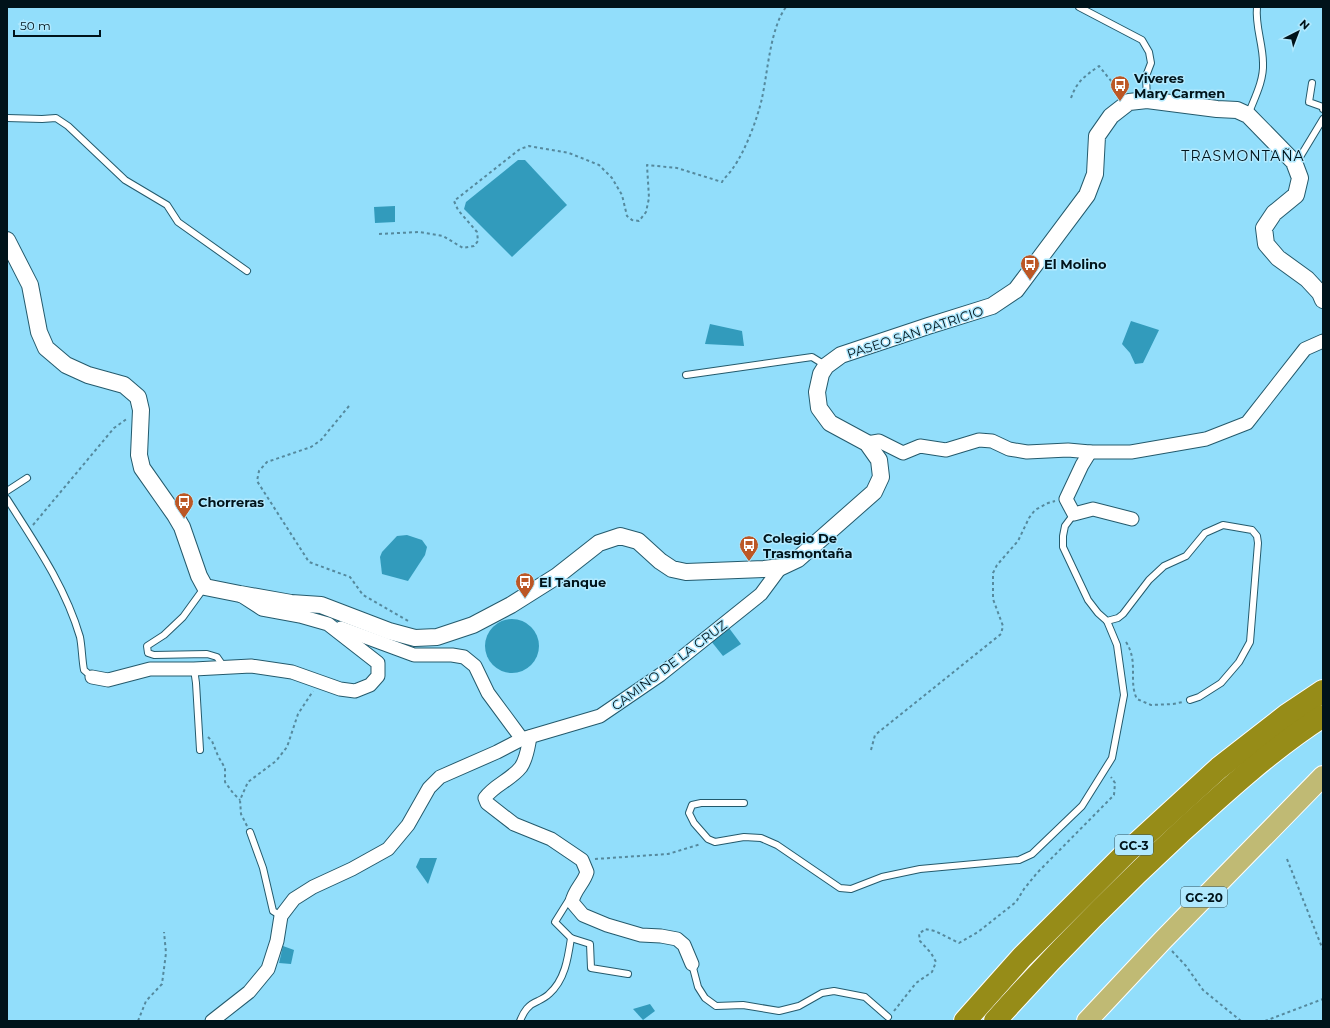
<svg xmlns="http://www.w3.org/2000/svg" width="1330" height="1028" viewBox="0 0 1330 1028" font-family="Montserrat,sans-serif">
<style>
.water{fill:#329bbc}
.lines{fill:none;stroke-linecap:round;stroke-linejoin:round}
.service-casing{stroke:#245a6c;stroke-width:8}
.minor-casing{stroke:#245a6c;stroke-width:15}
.tertiary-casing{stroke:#245a6c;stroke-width:18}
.primary-casing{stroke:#fff;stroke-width:22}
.motorway-casing{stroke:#fff;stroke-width:24}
.path{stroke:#55899d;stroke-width:2;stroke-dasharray:3 3;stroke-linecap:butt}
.service{stroke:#fff;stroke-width:6}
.minor{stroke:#fff;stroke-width:13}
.tertiary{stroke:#fff;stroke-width:16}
.primary{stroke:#c0ba74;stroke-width:20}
.motorway{stroke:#968c18;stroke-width:22}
.labels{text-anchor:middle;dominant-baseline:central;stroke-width:3;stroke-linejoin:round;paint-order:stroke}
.shield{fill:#b1e9fe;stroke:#35535e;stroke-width:1}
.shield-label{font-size:12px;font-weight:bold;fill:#00131a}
.poi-label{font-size:13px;font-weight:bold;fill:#00131a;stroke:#b1e9fe;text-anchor:start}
.street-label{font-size:13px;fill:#00131a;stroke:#b1e9fe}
.neighbourhood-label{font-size:14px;letter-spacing:1px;fill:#00131a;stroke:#b1e9fe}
</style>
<rect width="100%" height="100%" fill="#92defb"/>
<g class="water">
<polygon points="518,160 525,160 567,205 512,257 464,209 466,202"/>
<polygon points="395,206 395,222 375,223 374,207"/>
<polygon points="1131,321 1159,330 1143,363 1135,364 1130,353 1122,344"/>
<polygon points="710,324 742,331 744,346 705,344"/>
<polygon points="407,535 422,540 427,547 425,555 408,581 382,574 380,557 382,552 397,536"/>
<circle cx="512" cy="646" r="27"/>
<polygon points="729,628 741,644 723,656 711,641"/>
<polygon points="420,858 437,858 428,884 416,867"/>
<polygon points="283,946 294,950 291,964 279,963"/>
<polygon points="650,1004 655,1011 643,1020 633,1009"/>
</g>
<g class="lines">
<g class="service-casing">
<g id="service">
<polyline points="1079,7 1142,40 1149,52 1151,63 1146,76 1147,100"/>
<polyline points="1312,83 1309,102 1323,107 1323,109"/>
<path d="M1248 115C1254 99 1264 81 1263 63 1263 44 1255 26 1257 7"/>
<polyline points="7,118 42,119 56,118 68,126 125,180 167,205 178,222 247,271"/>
<polyline points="1295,161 1300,157 1323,119"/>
<polyline points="686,375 812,357 825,365"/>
<polyline points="7,491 27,478"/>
<path d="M7 499C35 543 65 586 80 637 82 647 82 660 84 670L92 677"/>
<polyline points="1074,514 1065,526 1063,536 1063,547 1088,600 1098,613 1107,621 1118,618 1123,614 1149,580 1164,566 1186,556 1205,533 1223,525 1252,530 1257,536 1258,543 1250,642 1239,662 1221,683 1199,697 1190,700"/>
<polyline points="204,588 183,617 164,635 147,646 148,653 154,655 207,654 217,657 224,667"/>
<polyline points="194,669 196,683 200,750"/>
<polyline points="744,803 701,803 692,805 689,813 694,823 708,839 715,842 744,837 761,838 777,845 840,888 851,889 882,877 920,869 1019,860 1032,854 1082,806 1112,758 1124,695 1117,645 1107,621"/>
<polyline points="250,832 263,868 273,911 281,916"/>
<polyline points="570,898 555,922 571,938 590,944 591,968 628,974"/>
<polyline points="692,964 698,987 705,998 716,1006 743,1005 779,1011 799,1006 822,993 834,991 865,997 888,1017"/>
<path d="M520 1021C524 1011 528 1005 538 1001 542 999 546 997 549 994 565 980 568 958 571 938"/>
</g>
</g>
<g class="minor-casing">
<g id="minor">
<polyline points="867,443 879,441 903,453 920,446 946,450 979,440 992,441 1009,449 1027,452 1068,450 1090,452 1131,452 1206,439 1247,423 1305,349 1323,341"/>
<polyline points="1090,452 1082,465 1066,499 1074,514 1093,509 1132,519"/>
<polyline points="341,628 414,655 452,655 464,657 475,666 488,693 522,739"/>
<polyline points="92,677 108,680 150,669 194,669 251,666 292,672 340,689 355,691 370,685 378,676 378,663 328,624 300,616 262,609 242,596"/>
<path d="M530 737C528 747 527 758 521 767 511 780 494 785 485 798L487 803 514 824 551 839 582 860 587 872C584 883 574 890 572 902L583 915 607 925 641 935 661 936 677 939 684 945 692 964"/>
<polyline points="212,1021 249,992 268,969 277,941 281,916 294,899 313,887 352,869 388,849 408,825 429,788 440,777 497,752 522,739 600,716 660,675 761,594 781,567"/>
</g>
</g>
<g class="tertiary-casing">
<polyline id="tertiary" points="7,240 30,285 39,332 46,348 66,365 88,375 124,385 138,397 141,410 139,455 142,468 175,515 182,527 199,576 205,587 240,594 291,603 321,605 389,631 415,638 437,637 473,625 511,605 557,576 599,543 620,536 638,541 660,561 672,569 686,572 764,569 781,567 798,559 874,492 881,477 879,460 867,443 830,423 819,408 817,392 821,374 826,366 841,355 928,326 992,306 1016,290 1087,195 1095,174 1097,136 1111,116 1129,102 1147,100 1217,109 1237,110 1248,115 1294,162 1300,178 1296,195 1274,213 1264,228 1266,244 1278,258 1307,279 1320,293 1323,300"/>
</g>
<g class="primary-casing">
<polyline id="primary" points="1087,1021 1162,941 1323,776"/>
</g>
<g class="motorway-casing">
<g id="motorway">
<polyline points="965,1021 1022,957 1126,853 1219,768 1287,715 1323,691"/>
<path d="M995 1021C1054 955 1117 891 1182 831 1227 790 1272 749 1323 716"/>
</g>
</g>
<g class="path">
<path d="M1071 98C1077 81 1085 76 1099 66L1120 92"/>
<path d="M379 234 419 232 443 236 463 248 474 246 478 241 477 232 458 210 454 201 520 149 529 146 569 153 599 165 612 178 622 195 627 216 632 220 639 221 646 212 649 198 647 165 677 168 722 182C725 177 730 173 733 168 745 152 758 117 762 98 768 71 770 29 786 7"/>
<polyline points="349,406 321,440 311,447 267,462 259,471 257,481 309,562 350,577 363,595 410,622"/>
<polyline points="33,525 114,428 128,418"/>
<path d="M1126 642C1139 662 1128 681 1137 699L1151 705 1173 704 1183 702"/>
<polyline points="208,737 212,741 218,756 225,768 225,782 233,793 240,800"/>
<polyline points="871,750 875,735 1001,634 1003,626 993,599 993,573 997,565 1018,541 1029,518 1035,510 1048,503 1055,501"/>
<polyline points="247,826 241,814 240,800 248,782 276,761 287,747 298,714 313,691"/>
<polyline points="595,859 668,854 701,844"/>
<polyline points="1287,859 1323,950"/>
<polyline points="1172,951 1186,966 1203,990 1241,1021"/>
<polyline points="894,1011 916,983 932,972 936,962 931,953 920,941 919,934 925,929 935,931 959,943 978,932 1016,902 1024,889 1037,873 1114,795 1115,783 1111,777"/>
<polyline points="138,1021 146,1001 162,984 166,953 164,932"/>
<polyline points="1265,1021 1323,999"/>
</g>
<use href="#service" class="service"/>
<use href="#minor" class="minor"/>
<use href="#tertiary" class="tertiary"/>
<use href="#primary" class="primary"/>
<use href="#motorway" class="motorway"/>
</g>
<defs>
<g id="bus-pin" transform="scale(1)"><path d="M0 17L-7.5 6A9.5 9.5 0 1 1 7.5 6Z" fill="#bc5725" stroke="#b1e9fe"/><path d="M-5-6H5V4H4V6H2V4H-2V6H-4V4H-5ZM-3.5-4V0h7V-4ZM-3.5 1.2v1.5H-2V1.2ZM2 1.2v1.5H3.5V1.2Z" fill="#fff"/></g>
</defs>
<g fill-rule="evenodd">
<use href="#bus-pin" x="1120" y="85"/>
<use href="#bus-pin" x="1030" y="264"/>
<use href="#bus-pin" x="184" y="502"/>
<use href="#bus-pin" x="749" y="545"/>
<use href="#bus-pin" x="525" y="582"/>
</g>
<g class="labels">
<g class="shield">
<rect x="1115" y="835" width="38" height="20" rx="3"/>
<rect x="1181" y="887" width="46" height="20" rx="3"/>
</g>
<g class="shield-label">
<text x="1134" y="845">GC-3</text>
<text x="1204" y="897">GC-20</text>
</g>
<g class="poi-label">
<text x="1134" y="78">Viveres<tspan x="1134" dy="15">Mary Carmen</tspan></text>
<text x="1044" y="264">El Molino</text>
<text x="198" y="502">Chorreras</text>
<text x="763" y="538">Colegio De<tspan x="763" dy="15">Trasmontaña</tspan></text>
<text x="539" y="582">El Tanque</text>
</g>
<g class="street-label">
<text transform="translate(915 332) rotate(-18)">PASEO SAN PATRICIO</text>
<text transform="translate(669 665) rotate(-37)">CAMINO DE LA CRUZ</text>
</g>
<g class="neighbourhood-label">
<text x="1243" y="156">TRASMONTAÑA</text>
</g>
</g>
<rect width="1330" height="1028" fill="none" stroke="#00131a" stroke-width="16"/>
<g transform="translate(1298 32) rotate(42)" stroke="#b1e9fe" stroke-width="3" paint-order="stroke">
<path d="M0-3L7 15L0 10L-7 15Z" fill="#00131a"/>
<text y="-6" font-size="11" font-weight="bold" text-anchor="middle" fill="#00131a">N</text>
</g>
<path d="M14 30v6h86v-6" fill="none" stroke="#00131a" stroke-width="2"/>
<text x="20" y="30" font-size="12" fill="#00131a" stroke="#b1e9fe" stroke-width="3" paint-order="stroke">50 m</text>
</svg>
